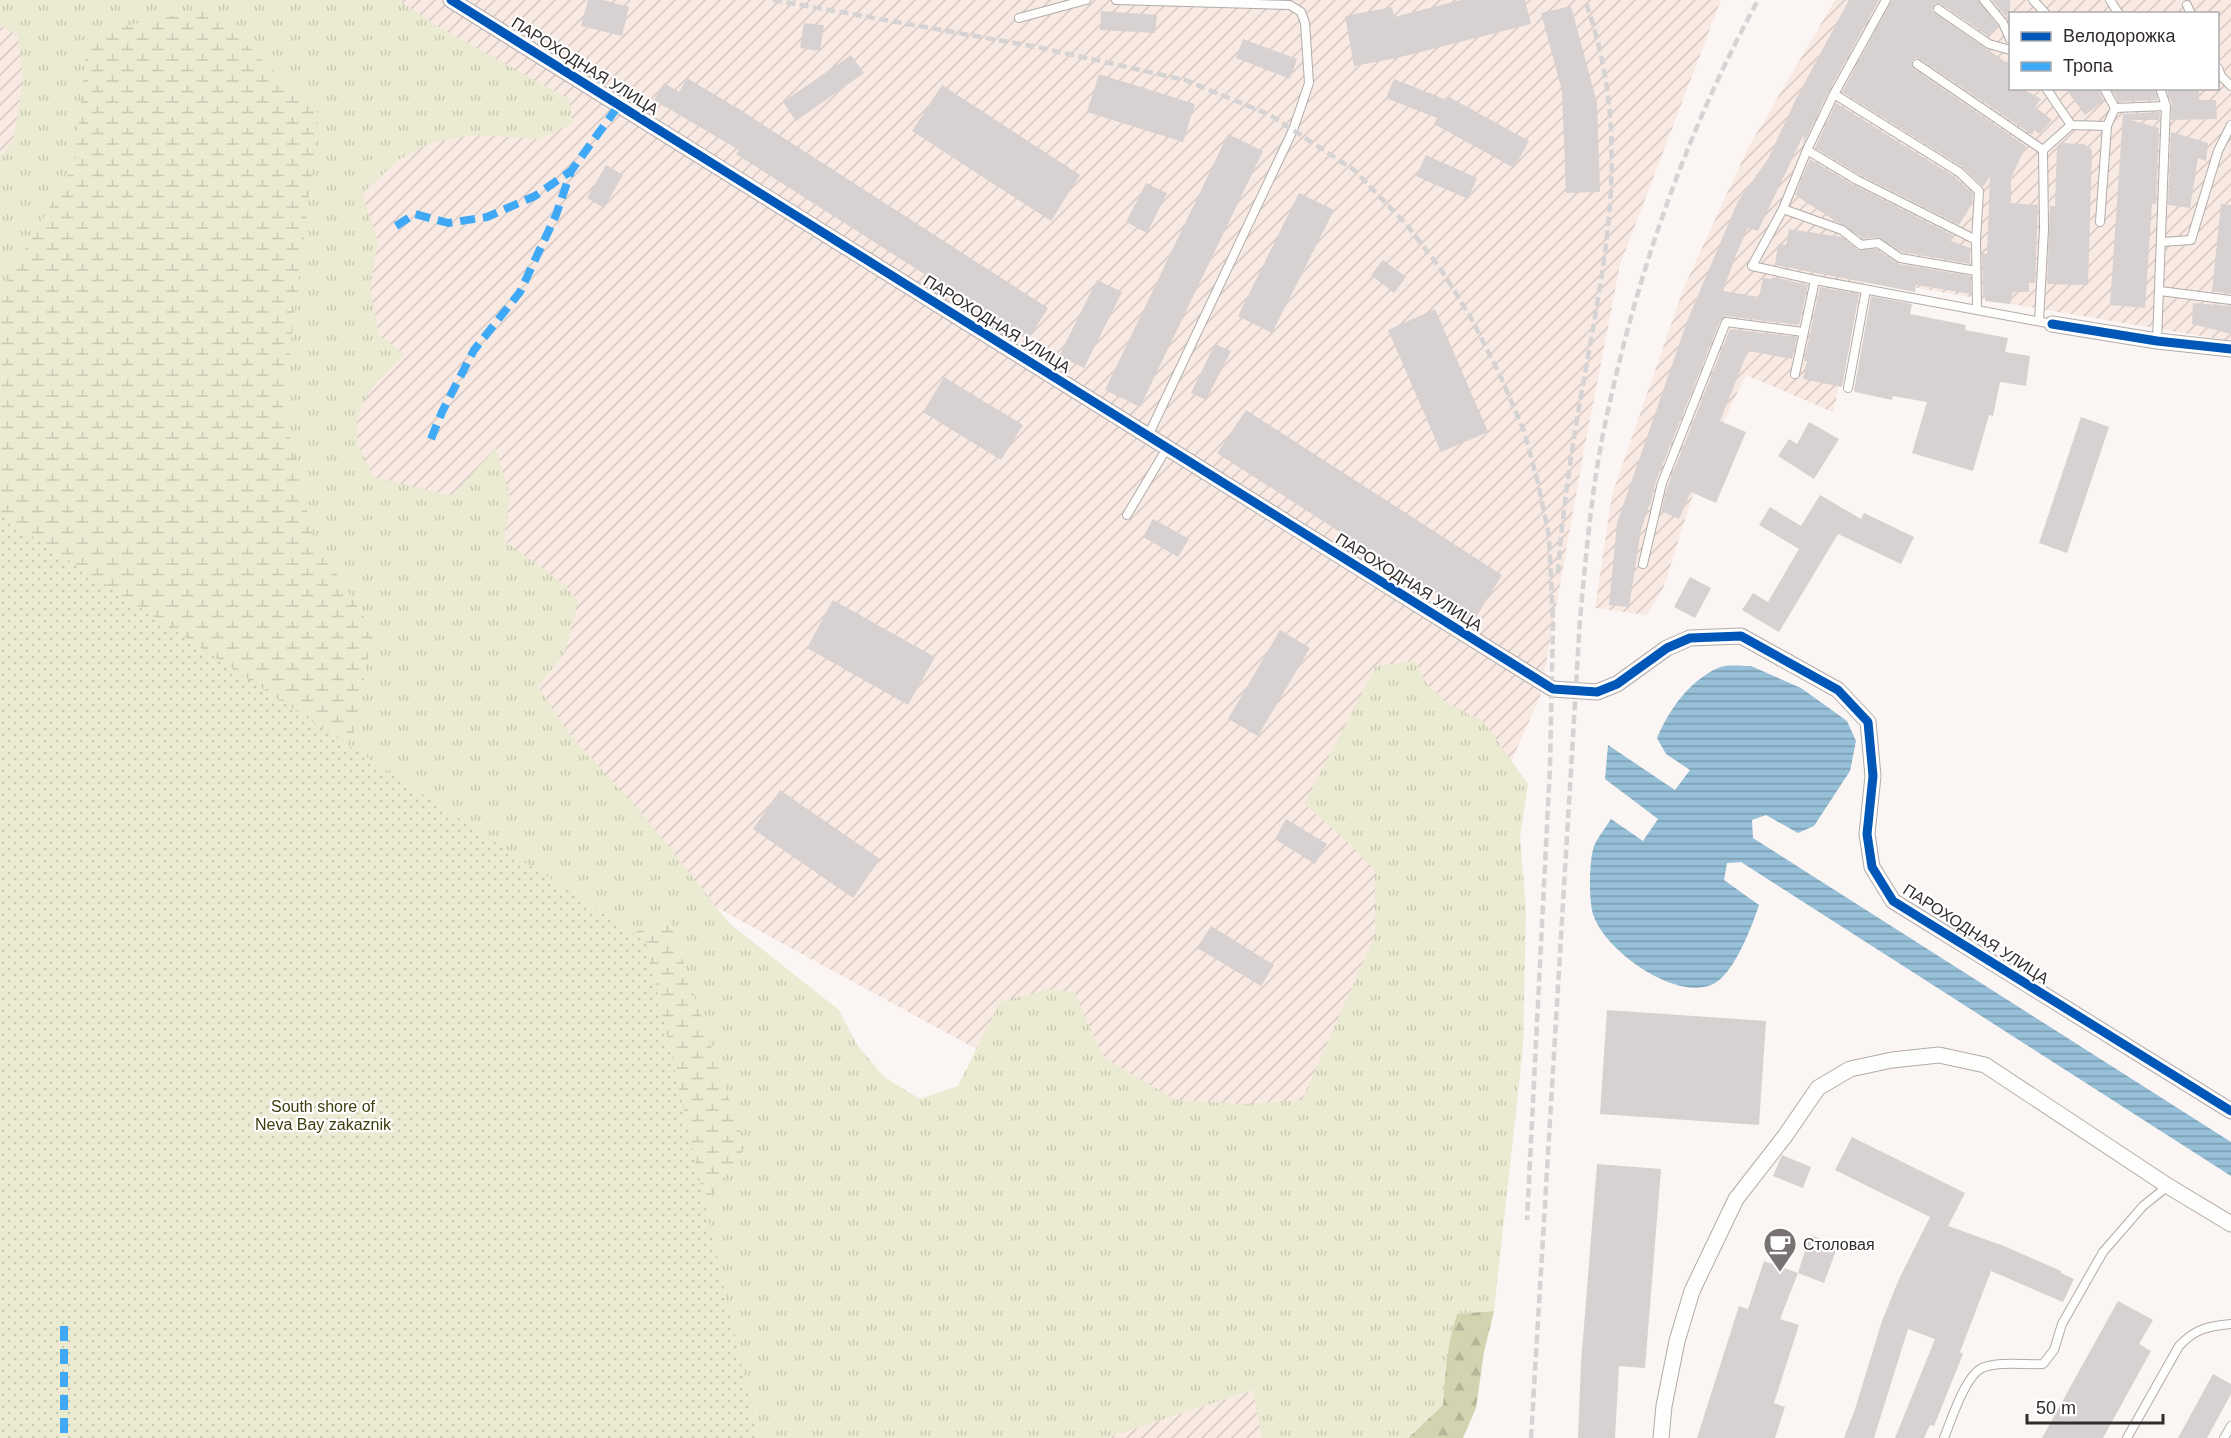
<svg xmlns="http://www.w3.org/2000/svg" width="2231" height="1438" viewBox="0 0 2231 1438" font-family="Helvetica,sans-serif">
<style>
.industrial{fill:url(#industrial-furrows);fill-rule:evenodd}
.grass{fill:url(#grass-tufts)}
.forest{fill:url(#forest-firs)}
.wetland{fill:url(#wetland-marsh)}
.park{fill:url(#park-dots)}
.water{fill:url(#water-rules)}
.building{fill:#d7d2d1}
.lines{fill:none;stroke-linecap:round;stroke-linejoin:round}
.lane-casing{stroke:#b1acab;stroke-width:10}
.street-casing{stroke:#b1acab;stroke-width:17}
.lane{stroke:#fefefd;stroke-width:8}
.street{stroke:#fefefd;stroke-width:15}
.rail{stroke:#d5d3d3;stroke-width:4.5;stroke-dasharray:9 4.5;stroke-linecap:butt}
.quiet{stroke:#3fa9f5;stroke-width:8;stroke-dasharray:15 8;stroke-linecap:butt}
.cycleway-casing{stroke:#fff;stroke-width:13}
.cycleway{stroke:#0057b8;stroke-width:9}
.labels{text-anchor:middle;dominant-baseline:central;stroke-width:4.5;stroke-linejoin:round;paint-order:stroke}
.street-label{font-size:16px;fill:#322d2c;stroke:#fff}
.park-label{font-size:16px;fill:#3d3e0d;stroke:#fff}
.poi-label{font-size:16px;fill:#322d2c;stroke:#fff;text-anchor:start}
</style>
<defs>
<pattern id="industrial-furrows" width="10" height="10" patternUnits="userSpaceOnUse" patternTransform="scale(1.5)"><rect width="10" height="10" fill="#f9e9e3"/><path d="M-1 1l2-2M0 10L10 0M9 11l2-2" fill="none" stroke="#d6c8c3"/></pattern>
<pattern id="grass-tufts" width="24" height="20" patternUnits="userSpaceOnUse" patternTransform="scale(1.5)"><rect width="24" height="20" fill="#ebead2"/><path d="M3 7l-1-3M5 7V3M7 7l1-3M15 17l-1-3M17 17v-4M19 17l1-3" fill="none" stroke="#cac9b4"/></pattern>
<pattern id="forest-firs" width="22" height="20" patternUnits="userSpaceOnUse" patternTransform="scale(1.5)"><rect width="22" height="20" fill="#d4d3b0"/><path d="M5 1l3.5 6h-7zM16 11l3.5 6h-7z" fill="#b6b598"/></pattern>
<pattern id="wetland-marsh" width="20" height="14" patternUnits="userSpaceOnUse" patternTransform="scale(1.5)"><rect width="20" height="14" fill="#ebead2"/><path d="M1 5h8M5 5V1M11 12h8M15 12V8" fill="none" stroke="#cac9b4"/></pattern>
<pattern id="park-dots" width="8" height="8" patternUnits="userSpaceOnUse" patternTransform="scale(1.5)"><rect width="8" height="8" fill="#ebead2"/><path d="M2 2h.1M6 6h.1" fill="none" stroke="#cac9b4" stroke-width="1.8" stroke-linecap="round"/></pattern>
<pattern id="water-rules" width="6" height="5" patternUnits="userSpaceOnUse" patternTransform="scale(1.5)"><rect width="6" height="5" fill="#96c0d8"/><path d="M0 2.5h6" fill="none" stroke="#7b9caf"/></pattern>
</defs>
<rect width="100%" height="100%" fill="#fbf5f4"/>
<g class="industrial">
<polygon points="0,0 1721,0 1620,265 1584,450 1540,697 1303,1227 0,517"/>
<path d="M1835 0H2231V341L1864 279 1833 412 1746 375 1723 422 1692 498 1664 586 1647 615 1595 608 1612 495 1684 287 1748 148ZM2010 14H2218V88H2010Z"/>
<polygon points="1254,1390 1261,1438 1107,1438"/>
</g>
<path class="grass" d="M0 0H398L439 27 569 99 573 123 540 139 475 135 433 142 398 160 362 194 378 242 370 287 379 335 404 354C380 378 350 404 358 442 360 453 369 466 374 477L443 494 453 495 496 448 510 497 504 540 565 585 578 601 565 653 538 686 567 731 646 818 729 923 839 1010 857 1045 884 1077 920 1099 958 1086 1000 1002 1048 989 1074 992 1104 1058 1176 1100 1245 1104 1302 1100 1375 935V870L1344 838 1304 804 1376 666 1415 661 1427 685 1451 705 1484 722 1528 784 1520 836 1526 910 1523 1047 1494 1311 1457 1314 1445 1370 1443 1405 1407 1438H1261L1253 1390 1107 1438H574L0 1345V156L13 142 23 80 18 36 0 25Z"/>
<path class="forest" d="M1494 1311 1484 1352 1476 1408 1463 1438H1408L1443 1405C1445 1373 1447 1344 1457 1314Z"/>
<polygon class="wetland" points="208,8 319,114 283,408 313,537 373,631 354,732 322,792 548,965 669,919 745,1148 688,1226 0,1166 0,289 6,283 75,162 88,34"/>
<polygon class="park" points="0,515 646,942 758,1438 0,1438"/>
<path class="water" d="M1751 666 1801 688 1847 721 1856 741 1850 771 1814 826 1798 833 1766 815 1752 820 1753 838 2231 1142V1176L1741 862 1727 863 1724 880 1759 905C1752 926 1736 968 1718 981 1682 1008 1599 948 1592 910 1589 894 1589 862 1594 846 1598 837 1606 827 1611 819L1643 841 1658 819 1605 779 1608 745 1675 790 1690 770 1666 754 1657 738C1669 710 1689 681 1718 668 1726 664 1741 666 1751 666Z"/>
<g class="building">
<polygon points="588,0 603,0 629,7 622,36 581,26"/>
<polygon points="1461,0 1525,0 1531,24 1397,58 1354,66 1345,16 1392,7 1394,17"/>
<polygon points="1849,0 1879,0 1829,91 1803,145 1804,134 1758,231 1748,228 1737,252 1723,291 1759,297 1763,278 1772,279 1773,277 1808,285 1799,325 1727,316 1721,319 1656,481 1650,506 1649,506 1641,530 1629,607 1609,605 1617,523 1688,319 1738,201 1768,159 1796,99"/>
<polygon points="1892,0 1978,0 1998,26 1989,37 1941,4 1935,4 1932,11 2010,65 2010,88 2021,88 2041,99 2035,107 2052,120 2039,134 2034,130 2032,135 1920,59 1915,58 1912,61 1914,69 2026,146 2011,178 2011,203 2038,205 2035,283 2029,283 2029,292 2013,292 2010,304 1985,301 1985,297 1983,296 1982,253 1987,254 1990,176 1983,187 1962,167 1842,92"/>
<polygon points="1992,0 2010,0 2010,11 2006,17"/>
<polygon points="1571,6 1597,103 1600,192 1566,193 1562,91 1541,13"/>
<polygon points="1101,11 1157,15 1155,33 1100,30"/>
<polygon points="804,23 824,25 820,51 800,48"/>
<polygon points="1243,39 1297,59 1290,79 1236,58"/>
<polygon points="851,55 864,73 796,121 783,102"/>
<polygon points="1099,74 1195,104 1183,142 1087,112"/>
<polygon points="687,78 742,111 1048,308 1028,340 736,154 739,150 654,100 664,83 679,92"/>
<polygon points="1394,79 1447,100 1449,97 1529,141 1514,168 1434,124 1437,118 1386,98"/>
<polygon points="942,85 1080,175 1051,221 912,131"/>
<polygon points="2065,88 2098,88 2104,101 2085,115"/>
<polygon points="2111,88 2154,88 2158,100 2118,102"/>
<polygon points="2166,88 2199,88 2199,100 2216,100 2217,119 2171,120 2172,104"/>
<polygon points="1836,103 1955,177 1973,193 1972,204 1959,225 1860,175 1815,148"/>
<polygon points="2160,112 2159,120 2131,120 2159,128 2156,204 2152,203 2145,308 2110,305 2123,114"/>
<polygon points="2171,132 2208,143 2206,161 2198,158 2190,208 2168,205"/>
<polygon points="1228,134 1263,151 1140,407 1105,390"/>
<polygon points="2060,143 2084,144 2092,150 2088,285 2047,284 2050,206 2055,206 2057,146"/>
<polygon points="1426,155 1477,178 1468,199 1416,176"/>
<polygon points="1810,159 1854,185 1953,235 1949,240 1970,248 1970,264 1902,252 1878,237 1864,239 1795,195"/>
<polygon points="606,165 623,175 604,208 587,198"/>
<polygon points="1146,183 1167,193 1147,233 1126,222"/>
<polygon points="1299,193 1334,210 1272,333 1238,316"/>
<polygon points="2221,204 2231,205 2231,294 2212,291"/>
<polygon points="1789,229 1842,237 1858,250 1876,249 1899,264 1971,276 1971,294 1916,285 1915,292 1775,265 1778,244 1786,245"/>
<polygon points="1383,260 1406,277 1394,293 1371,275"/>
<polygon points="1097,280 1122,292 1084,368 1059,356"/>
<polygon points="1820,287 1859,294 1842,387 1803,379 1807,361 1804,361"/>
<polygon points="1871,296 1912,304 1910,314 1966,325 1965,330 2008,338 2005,352 2030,356 2026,386 2000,382 1993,416 1989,415 1973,471 1912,453 1927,402 1893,396 1892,400 1855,392 1854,390"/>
<polygon points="2193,303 2231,306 2231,334 2192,324"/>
<polygon points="1435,309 1488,432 1441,452 1388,330"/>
<polygon points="1730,329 1797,337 1792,359 1748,351 1720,421 1746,432 1716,503 1691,492 1679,519 1661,511 1668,485"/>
<polygon points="1215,344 1231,351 1206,400 1191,393"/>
<polygon points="944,377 1023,425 1001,460 923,412"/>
<polygon points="1246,410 1502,575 1475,619 1217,453"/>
<polygon points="2081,417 2109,427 2067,553 2039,543"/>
<polygon points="1809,422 1839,439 1814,479 1778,456 1789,439 1797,444"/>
<polygon points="1820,495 1861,519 1864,513 1914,537 1901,564 1838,534 1779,632 1742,610 1753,593 1768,602 1799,549 1759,525 1770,507 1801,526"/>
<polygon points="1153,519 1189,539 1178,557 1143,537"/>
<polygon points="1690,577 1711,588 1695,618 1674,607"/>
<polygon points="833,600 935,657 908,705 807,648"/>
<polygon points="1280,630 1310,648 1258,736 1228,719"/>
<polygon points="780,790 880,859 853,898 753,829"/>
<polygon points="1286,819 1327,844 1315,864 1275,839"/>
<polygon points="1211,926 1274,965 1261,986 1197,948"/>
<polygon points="1607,1010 1766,1021 1759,1125 1600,1114"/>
<polygon points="1852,1137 1965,1193 1948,1226 2004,1246 2061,1271 2061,1273 2074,1279 2063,1302 1991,1271 1960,1352 1963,1354 1934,1426 1930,1425 1924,1438 1895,1438 1935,1339 1908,1329 1874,1438 1844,1438 1855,1409 1882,1321 1899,1279 1930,1217 1835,1170"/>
<polygon points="1782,1155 1811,1167 1803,1188 1773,1176"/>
<polygon points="1597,1164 1661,1169 1645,1368 1619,1366 1615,1438 1578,1438 1581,1363"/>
<polygon points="1810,1235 1838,1245 1824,1283 1798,1273"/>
<polygon points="1764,1261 1798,1273 1780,1319 1799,1325 1774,1403 1785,1407 1775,1438 1697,1438 1739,1306 1748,1309"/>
<polygon points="2118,1301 2153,1320 2139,1344 2151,1351 2103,1438 2042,1438"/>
<polygon points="2213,1374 2231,1384 2231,1394 2207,1438 2178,1438"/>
</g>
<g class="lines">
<g class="lane-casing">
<g id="lane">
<polyline points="1116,0 1290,5 1301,12 1305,23 1309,83 1293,130 1148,436"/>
<polyline points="1886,0 1834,94 1807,150 1783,209 1752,266 1815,280 2052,324"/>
<polyline points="1984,0 2003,23 2010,39"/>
<polyline points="2033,0 2046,14"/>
<polyline points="2110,0 2119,14"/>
<polyline points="2187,5 2191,14"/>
<polyline points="1938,9 1989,44 2010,50"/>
<polyline points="1019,18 1086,0"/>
<polyline points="1917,64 2043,150 2044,229 2039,321"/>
<polyline points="2218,68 2221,76 2231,86"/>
<polyline points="2046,88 2071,125 2107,126"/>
<polyline points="2104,88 2115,108"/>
<polyline points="1834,94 1959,172 1979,191 1976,240"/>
<polyline points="1807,150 1857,180 1976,240 1977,309"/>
<polyline points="2043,150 2071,125"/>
<polyline points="1783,209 1842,230 1861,245 1878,243 1900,258 1976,271"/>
<polyline points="2100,222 2107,126 2115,108 2166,106"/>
<polyline points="2162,242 2191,240 2218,151 2231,125"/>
<polyline points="2160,291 2231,300"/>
<polyline points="2157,341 2166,106 2160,88"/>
<polyline points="1795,374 1815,280"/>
<polyline points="1848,388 1866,290"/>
<polyline points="1127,515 1167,448"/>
<polyline points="1643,564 1662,483 1726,322 1803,332"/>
<path d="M1944 1438C1951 1421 1965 1376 1982 1368 1999 1361 2024 1365 2043 1364L2054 1350 2062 1324 2103 1252 2143 1206 2168 1186"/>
<path d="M2127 1438 2179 1346C2195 1329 2208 1326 2231 1324"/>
<polyline points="2224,1438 2231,1426"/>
</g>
</g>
<g class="street-casing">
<g id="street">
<polyline points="451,0 1553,689 1597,692 1617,684 1667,648 1690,638 1741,636 1838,690 1868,722 1873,776 1867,834 1872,867 1893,901 2231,1111"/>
<polyline points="2052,324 2157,341 2231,349"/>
<polyline points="1661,1438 1664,1406 1677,1341 1692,1291 1736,1199 1785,1136 1818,1088 1850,1069 1892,1060 1939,1055 1985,1065 2168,1186 2231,1224"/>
</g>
</g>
<use href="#lane" class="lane"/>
<use href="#street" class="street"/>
<g class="rail">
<polyline points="773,0 1037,47 1185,80 1270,115 1354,170 1406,224 1440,268 1470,316 1499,373 1524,431 1538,483 1549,536 1553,623 1550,767 1527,1220"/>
<path d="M1558 573C1562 514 1571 454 1581 396 1605 258 1634 137 1585 0"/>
<path d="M1531 1438 1580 619C1586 557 1591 495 1603 434 1634 282 1684 136 1758 0"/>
</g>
<g class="quiet">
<polyline points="396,226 415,214 448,223 487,217 535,196 571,171"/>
<polyline points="431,439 442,412 474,350 520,292 556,215 571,171 619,105"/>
<polyline points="64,1326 64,1438"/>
</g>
<g class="cycleway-casing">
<g id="cycleway">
<polyline points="451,0 1553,689 1597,692 1617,684 1667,648 1690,638 1741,636 1838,690 1868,722 1873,776 1867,834 1872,867 1893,901 2231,1111"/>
<polyline points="2052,324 2157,341 2231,349"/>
</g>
</g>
<use href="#cycleway" class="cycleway"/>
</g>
<defs>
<g id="cafe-pin" transform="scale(1.725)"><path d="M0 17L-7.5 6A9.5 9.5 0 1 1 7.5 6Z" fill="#787372" stroke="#fff"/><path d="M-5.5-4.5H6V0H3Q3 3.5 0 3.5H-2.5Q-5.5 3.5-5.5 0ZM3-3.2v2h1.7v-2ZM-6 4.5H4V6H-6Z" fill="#fff"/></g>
</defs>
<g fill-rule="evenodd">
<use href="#cafe-pin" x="1780" y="1244"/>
</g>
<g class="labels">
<g class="street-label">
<text transform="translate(585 66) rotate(32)">ПАРОХОДНАЯ УЛИЦА</text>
<text transform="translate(997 324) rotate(32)">ПАРОХОДНАЯ УЛИЦА</text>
<text transform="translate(1409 582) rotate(32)">ПАРОХОДНАЯ УЛИЦА</text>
<text transform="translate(1976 934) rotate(33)">ПАРОХОДНАЯ УЛИЦА</text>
</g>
<g class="park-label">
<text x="323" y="1106">South shore of<tspan x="323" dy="18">Neva Bay zakaznik</tspan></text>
</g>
<g class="poi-label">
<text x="1803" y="1244">Столовая</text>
</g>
</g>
<rect x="2009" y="12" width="210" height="78" fill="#ffffff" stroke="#adabab" stroke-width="1.5"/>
<rect x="2021" y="32" width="30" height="9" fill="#0057b8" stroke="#adabab" stroke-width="1.5"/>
<text x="2063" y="42" font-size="18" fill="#322d2c">Велодорожка</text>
<rect x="2021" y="62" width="30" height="9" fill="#3fa9f5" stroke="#adabab" stroke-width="1.5"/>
<text x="2063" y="72" font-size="18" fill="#322d2c">Тропа</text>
<path d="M2027 1414v9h136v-9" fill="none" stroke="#322d2c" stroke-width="3"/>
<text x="2036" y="1414" font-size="18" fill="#322d2c" stroke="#ffffff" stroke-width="4.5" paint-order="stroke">50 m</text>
</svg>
